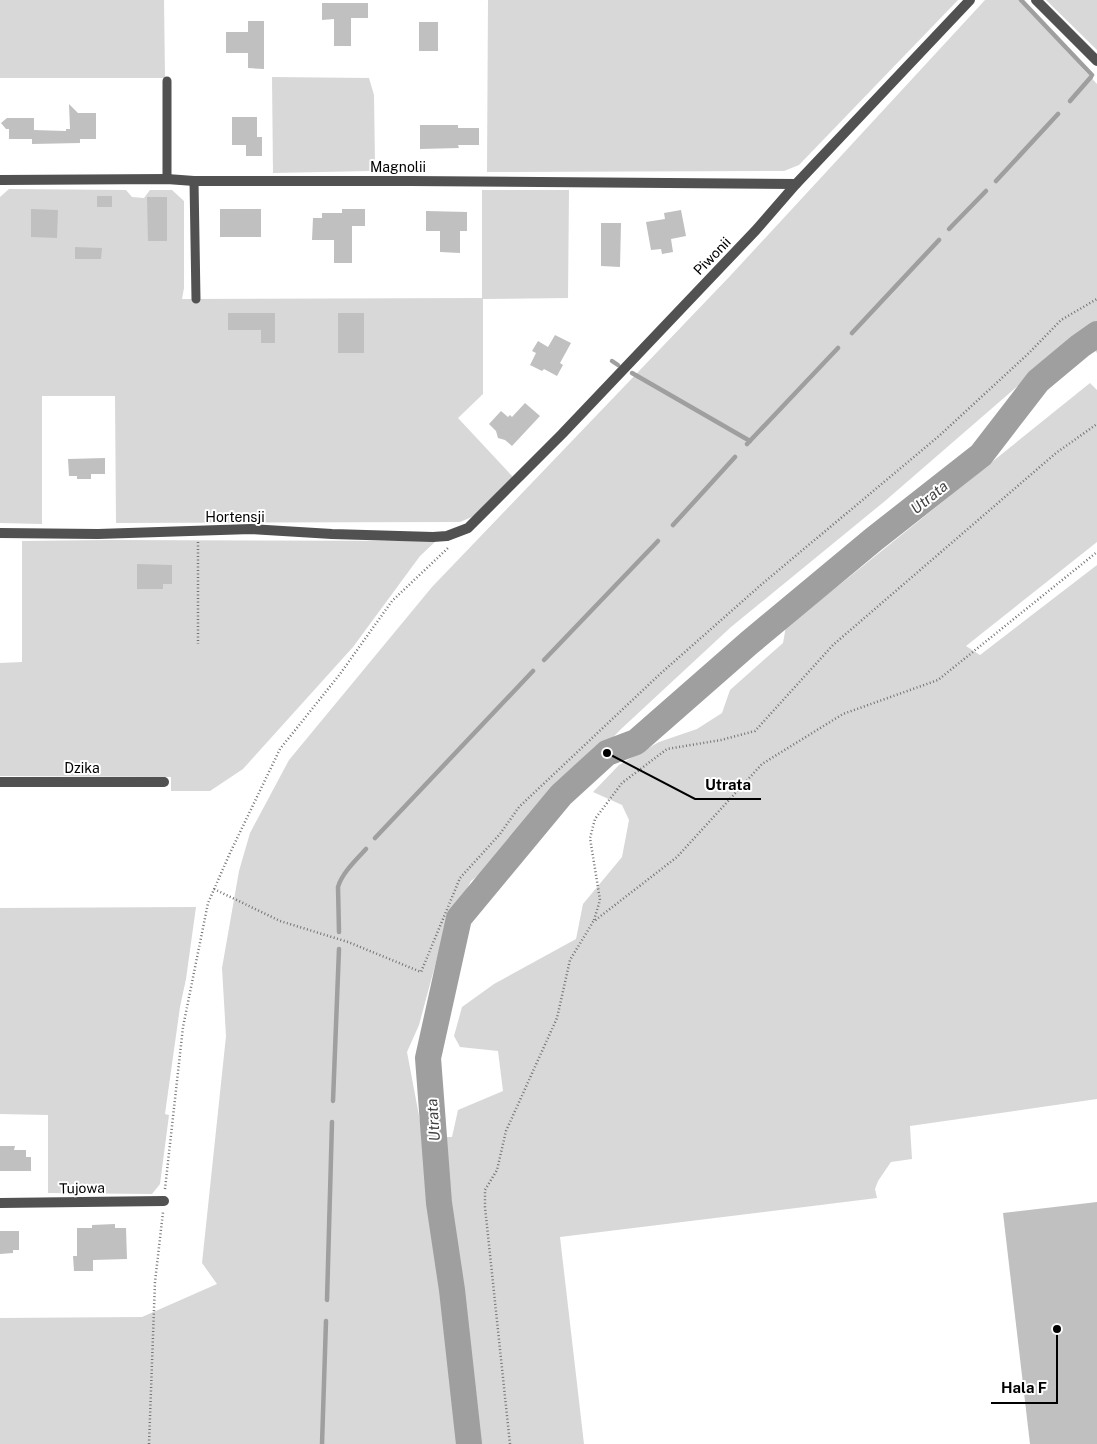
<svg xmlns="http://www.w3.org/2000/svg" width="1097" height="1444" viewBox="0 0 1097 1444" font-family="'Public Sans',sans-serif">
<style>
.green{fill:#d8d8d8}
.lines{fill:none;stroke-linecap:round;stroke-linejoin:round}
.stream{stroke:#9f9f9f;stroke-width:4.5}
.river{stroke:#9f9f9f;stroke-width:26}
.building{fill:#c0c0c0}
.path{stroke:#737373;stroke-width:2.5;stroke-dasharray:1 2.5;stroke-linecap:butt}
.lane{stroke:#515151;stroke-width:9}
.street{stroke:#515151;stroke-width:10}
.labels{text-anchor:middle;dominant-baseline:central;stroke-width:4;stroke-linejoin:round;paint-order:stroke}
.street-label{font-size:14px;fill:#000;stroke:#fff}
.water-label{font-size:15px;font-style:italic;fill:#404040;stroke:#fff}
.leader{fill:none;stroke:#000;stroke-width:2}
.callout-dot{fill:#000;stroke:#fff;stroke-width:2}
.callout-label{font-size:15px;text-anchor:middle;font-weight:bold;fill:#000;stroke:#fff;stroke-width:4;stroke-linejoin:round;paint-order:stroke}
</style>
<rect width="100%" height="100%" fill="#fff"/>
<g class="green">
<polygon points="0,0 164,0 165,78 0,78"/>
<polygon points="488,0 958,0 799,165 784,171 487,172"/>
<polygon points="985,0 1019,0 1097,84 1097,353 1080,332 885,501 731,627 620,730 493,864 471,881 443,936 419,1025 407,1052 423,1137 452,1137 458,1110 503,1091 498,1051 460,1047 454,1036 462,1007 494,984 576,939 583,904 622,857 629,820 622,805 593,792 619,765 659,742 697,729 722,713 730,690 783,643 786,626 843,582 1090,383 1097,390 1097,542 966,646 980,655 1097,565 1097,1099 910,1126 912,1159 891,1162 878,1181 875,1189 877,1198 560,1237 584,1444 0,1444 0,1318 142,1317 217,1284 202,1263 226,1036 222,968 239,871 250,833 289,760 432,587 731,275"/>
<polygon points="1046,0 1097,0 1097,50"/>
<polygon points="272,77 369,78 374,95 375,164 371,171 273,173"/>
<polygon points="9,189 126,190 132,197 144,198 150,190 172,190 184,201 184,288 182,299 482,298 482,190 569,190 568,298 483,299 483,394 458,418 513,477 479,514 460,522 116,523 115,396 42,396 42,524 0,523 0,197"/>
<polygon points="108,540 436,541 420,556 353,647 243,769 210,791 171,791 171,777 0,776 0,663 22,662 22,541"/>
<polygon points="196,907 186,979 180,1007 165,1114 169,1115 160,1184 152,1194 48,1193 48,1115 0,1114 0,908"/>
</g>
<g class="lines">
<g class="stream">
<polyline points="1021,0 1092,75"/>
<polyline points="1070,101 1091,77"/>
<polyline points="996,181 1058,114"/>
<polyline points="949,229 986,191"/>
<polyline points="852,333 939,240"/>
<polyline points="612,361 618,365"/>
<polyline points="632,373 750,441"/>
<polyline points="747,444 838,348"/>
<polyline points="673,525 735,457"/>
<polyline points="544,660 658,541"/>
<polyline points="375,838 533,671"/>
<path d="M339 932 338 887C342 873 356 860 366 849"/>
<polyline points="333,1101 339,949"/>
<polyline points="327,1300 332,1122"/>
<polyline points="322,1444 326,1321"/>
</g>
<polyline class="river" points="469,1444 452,1290 439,1203 428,1058 459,918 561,795 607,753 636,742 749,643 874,539 981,455 1038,381 1080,346 1097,334"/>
</g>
<g class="building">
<polygon points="322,3 368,3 368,18 351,18 351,46 334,46 334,19 322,20"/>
<polygon points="248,21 264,21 264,69 248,68 248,53 226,53 226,32 248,32"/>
<rect x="419" y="22" width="19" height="29"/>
<polygon points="69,104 78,113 96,113 96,139 80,139 80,143 32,144 32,139 9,139 9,129 6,129 1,123 7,118 34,118 34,130 66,131 66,129 70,129"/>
<polygon points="232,117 257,117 257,137 262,137 262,156 246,156 246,145 232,145"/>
<polygon points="420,125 458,125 458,128 479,128 479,145 458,145 459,148 420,149"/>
<rect x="97" y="196" width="15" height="11"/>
<polygon points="147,197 167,197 167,241 148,241"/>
<polygon points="31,209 58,210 57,238 31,237"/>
<rect x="220" y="209" width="41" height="28"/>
<polygon points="342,209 365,209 365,226 352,226 352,263 334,263 334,240 312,240 313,218 322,218 322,213 342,213"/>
<polygon points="681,210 686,236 671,239 673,252 662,254 661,249 651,250 646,222 665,219 664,213"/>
<polygon points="426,211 467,212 467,231 460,231 460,253 440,252 440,231 426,231"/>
<polygon points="601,223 621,223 620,267 601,266"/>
<polygon points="75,247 102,248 101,259 75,259"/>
<polygon points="228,313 275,313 275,343 261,343 261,330 228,330"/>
<rect x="338" y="313" width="26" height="40"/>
<polygon points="555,335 571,343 560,363 563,365 557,376 544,369 542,371 530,365 536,353 532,351 538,341 548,347"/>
<polygon points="525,403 540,416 512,446 505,440 498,438 496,431 489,424 501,411 508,417 510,415 512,417"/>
<polygon points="105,458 105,474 91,474 91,479 77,479 77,476 69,476 68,459"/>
<polygon points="137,564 172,565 172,584 163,584 163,589 137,589"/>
<polygon points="0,1146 15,1146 14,1150 26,1150 26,1157 31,1157 31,1171 0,1171"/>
<polygon points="1097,1202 1097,1444 1030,1444 1003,1213"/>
<polygon points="115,1224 115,1228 126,1228 127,1259 93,1260 93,1271 74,1271 73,1256 77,1256 77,1228 92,1228 92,1225"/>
<polygon points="0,1231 19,1231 19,1250 13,1250 13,1253 0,1254"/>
</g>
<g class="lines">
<g class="path">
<polyline points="198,542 198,644"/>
<polyline points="214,889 280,921 348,942 421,972 460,878 500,834 519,807 660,674 762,584 939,436 1030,352 1061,320 1097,299"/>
<polyline points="594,920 600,900 590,838 595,819 622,783 667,749 721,740 755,731 833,645 1056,453 1097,424"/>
<polyline points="165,1189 183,1027 208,903 230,853 280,749 340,674 392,601 448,548"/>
<polyline points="149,1444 155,1282 163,1212"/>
<polyline points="510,1444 485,1207 485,1190 497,1170 506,1131 557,1018 570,960 593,922 677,857 762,764 843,714 938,680 1097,552"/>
</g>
<g class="lane">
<polyline points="167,81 167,179"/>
<polyline points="194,181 196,299"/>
</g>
<g class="street">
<polyline points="1036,0 1097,61"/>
<polyline points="0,180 167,179 194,181 410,181 796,184"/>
<polyline points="0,533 98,534 251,529 332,534 433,537 447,536 468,528 562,434 756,230 796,184 970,0"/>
<polyline points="0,782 164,782"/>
<polyline points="0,1203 164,1201"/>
</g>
</g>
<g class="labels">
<g class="street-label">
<text x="398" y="167">Magnolii</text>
<text transform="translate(712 256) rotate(-46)">Piwonii</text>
<text x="235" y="517">Hortensji</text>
<text x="82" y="768">Dzika</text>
<text transform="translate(82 1188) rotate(-1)">Tujowa</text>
</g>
<g class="water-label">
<text transform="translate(929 497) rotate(-39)">Utrata</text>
<text transform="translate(433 1120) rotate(-94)">Utrata</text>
</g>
</g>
<path class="leader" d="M607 753L695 799H761M1057 1329L1057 1403H991"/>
<g class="callout-dot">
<circle cx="607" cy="753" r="5"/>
<circle cx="1057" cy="1329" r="5"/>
</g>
<g class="callout-label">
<text x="728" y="790">Utrata</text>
<text x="1024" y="1393">Hala F</text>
</g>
</svg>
